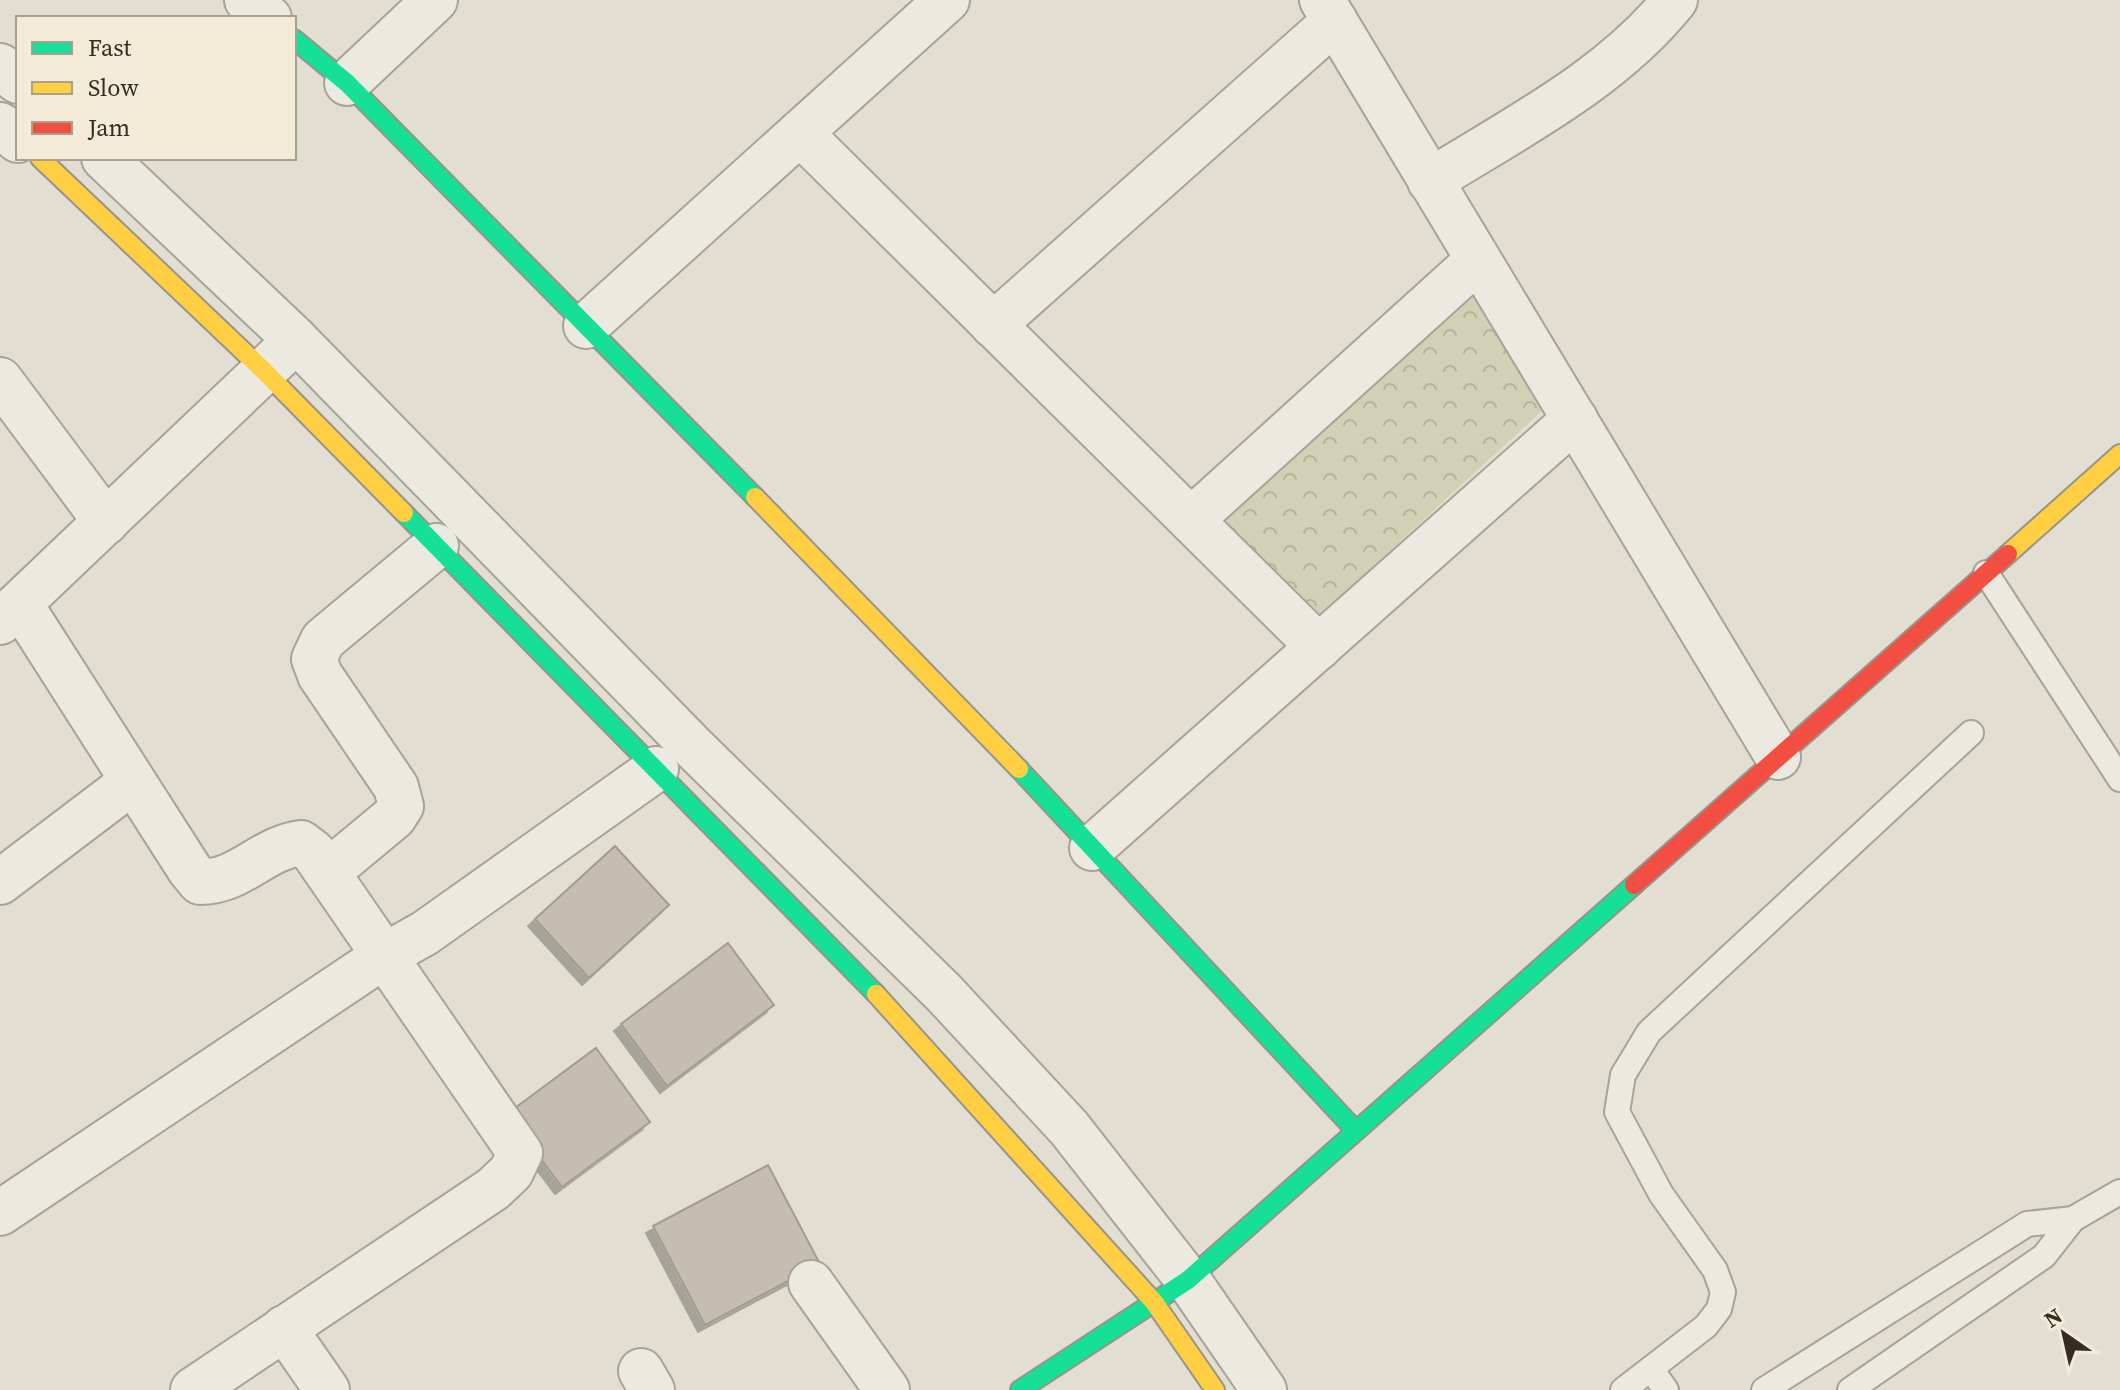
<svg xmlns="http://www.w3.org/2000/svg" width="2120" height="1390" viewBox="0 0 2120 1390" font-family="'Source Serif 4',serif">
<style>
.forest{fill:url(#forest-crowns)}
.building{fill:#c6bdb2;stroke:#a39a90;stroke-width:2;filter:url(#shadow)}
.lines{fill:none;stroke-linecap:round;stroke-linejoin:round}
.lane-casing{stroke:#a8a399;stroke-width:28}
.street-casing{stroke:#a8a399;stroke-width:48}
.fast-casing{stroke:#98938a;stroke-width:22}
.slow-casing{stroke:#98938a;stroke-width:22}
.jam-casing{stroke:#98938a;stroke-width:22}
.lane{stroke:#ece9e1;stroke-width:24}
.street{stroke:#ece9e1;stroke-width:44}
.fast{stroke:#16e098;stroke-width:18}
.slow{stroke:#ffcf43;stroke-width:18}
.jam{stroke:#f24e42;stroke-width:18}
</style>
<defs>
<pattern id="forest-crowns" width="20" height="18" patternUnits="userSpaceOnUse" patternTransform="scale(2)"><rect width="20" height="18" fill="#d1d2b5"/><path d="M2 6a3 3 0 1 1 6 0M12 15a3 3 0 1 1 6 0" fill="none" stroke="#b4b49b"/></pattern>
<filter id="shadow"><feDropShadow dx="-7" dy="7" stdDeviation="0" flood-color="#0004"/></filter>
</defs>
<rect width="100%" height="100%" fill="#e2ded1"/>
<polygon class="forest" points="1471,286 1544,409 1318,617 1221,517"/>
<g class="building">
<polygon points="615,846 669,905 589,978 535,919"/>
<polygon points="728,943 774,1005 667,1086 621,1024"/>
<polygon points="596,1048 650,1122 562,1187 507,1114"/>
<polygon points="768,1165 820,1264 705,1325 653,1226"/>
</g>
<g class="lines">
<g class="lane-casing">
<g id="lane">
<polyline points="1986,573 2120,779"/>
<polyline points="2073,1219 2120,1192"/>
<polyline points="1651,1369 1666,1390"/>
<polyline points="1623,1390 1706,1326 1719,1309 1723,1292 1715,1270 1661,1194 1617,1112 1623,1075 1649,1032 1971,733"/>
<polyline points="1764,1390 2027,1224 2073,1219 2044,1256 1850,1390"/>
</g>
</g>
<g class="street-casing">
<g id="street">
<polyline points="247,0 269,18"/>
<polyline points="1322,0 1778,757"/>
<polyline points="0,66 18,81"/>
<polyline points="347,83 435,0"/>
<polyline points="0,125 18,140"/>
<polyline points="800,133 1319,647"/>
<polyline points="104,158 296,340 695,749 944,993 1069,1128 1188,1280 1264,1390"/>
<path d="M1430 181C1515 128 1612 79 1675 0"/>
<polyline points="993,325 1335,21"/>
<polyline points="586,326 947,0"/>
<polyline points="0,380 106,522"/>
<polyline points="1191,520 1478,260"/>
<path d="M20 604 190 870 200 882C241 882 262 848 301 843L313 852 520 1153 511 1172 493 1189 193 1390"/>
<polyline points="0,622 291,345"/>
<polyline points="1092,848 1575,419"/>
<polyline points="329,871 394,817 401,806 396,787 320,675 314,659 323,640 436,546"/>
<polyline points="0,882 132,782"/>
<polyline points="0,1213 384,956 425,933 656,769"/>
<polyline points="811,1283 887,1390"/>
<polyline points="284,1328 327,1390"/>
<polyline points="641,1371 652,1390"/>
</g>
</g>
<g class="fast-casing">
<g id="fast">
<polyline points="294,39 347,83 755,497"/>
<polyline points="404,513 876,994"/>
<polyline points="1019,769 1356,1131"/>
<polyline points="1020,1390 1188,1280 1634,885"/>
</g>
</g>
<g class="slow-casing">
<g id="slow">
<polyline points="40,158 263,370 404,513"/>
<polyline points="755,497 1019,769"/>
<polyline points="2008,554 2120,454"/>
<polyline points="876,994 1154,1302 1215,1390"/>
</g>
</g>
<g class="jam-casing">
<polyline id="jam" points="1634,885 2008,554"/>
</g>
<use href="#lane" class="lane"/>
<use href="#street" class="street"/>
<use href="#fast" class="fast"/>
<use href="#slow" class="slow"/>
<use href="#jam" class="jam"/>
</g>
<rect x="16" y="16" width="280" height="144" fill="#f3ebd8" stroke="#a89f8f" stroke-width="2"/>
<rect x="32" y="42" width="40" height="12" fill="#16e098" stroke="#a89f8f" stroke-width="2"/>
<text x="88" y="56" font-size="24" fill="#372c22">Fast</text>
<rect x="32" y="82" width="40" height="12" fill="#ffcf43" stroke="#a89f8f" stroke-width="2"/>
<text x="88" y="96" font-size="24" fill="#372c22">Slow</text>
<rect x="32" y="122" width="40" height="12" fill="#f24e42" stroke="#a89f8f" stroke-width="2"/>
<text x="88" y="136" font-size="24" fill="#372c22">Jam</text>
<g transform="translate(2064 1334) rotate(326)" stroke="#f3ebd8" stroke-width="6" paint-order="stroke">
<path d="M0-6L14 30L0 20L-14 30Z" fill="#372c22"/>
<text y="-12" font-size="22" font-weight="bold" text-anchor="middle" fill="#372c22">N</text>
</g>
</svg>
